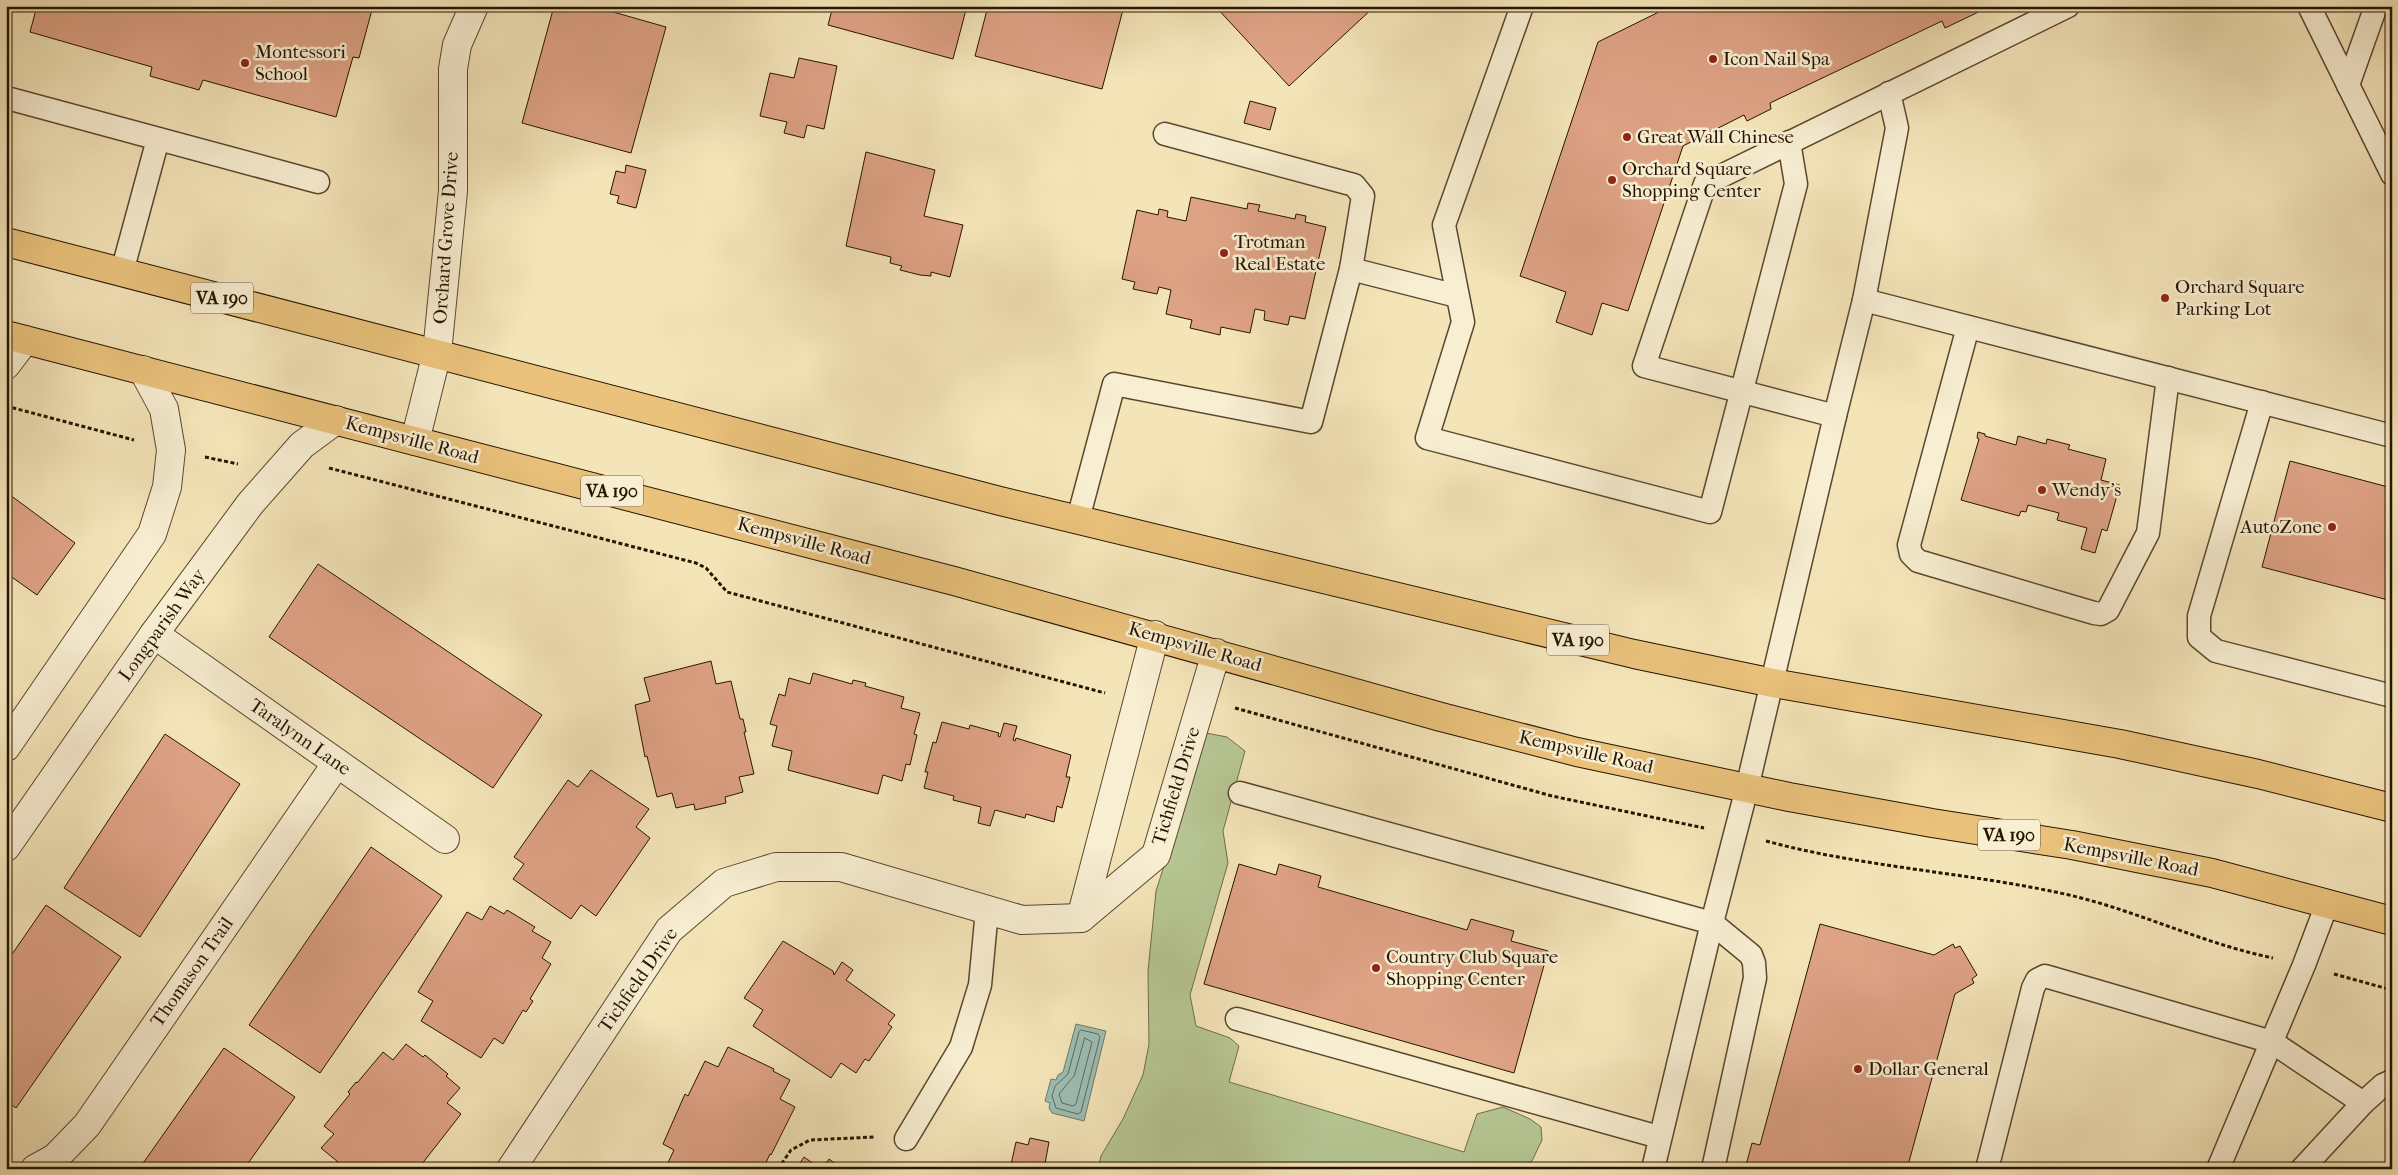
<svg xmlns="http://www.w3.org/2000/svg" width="2398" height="1175" viewBox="0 0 2398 1175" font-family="'IM FELL French Canon',serif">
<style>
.green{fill:#b6c693;stroke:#6e6d4a}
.water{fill:#9cbeb4;stroke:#6d7a6c}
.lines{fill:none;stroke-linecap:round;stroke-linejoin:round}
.shore{stroke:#61695a;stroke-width:1}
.building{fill:#dea285;stroke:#261400}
.service-casing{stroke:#5a482e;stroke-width:25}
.minor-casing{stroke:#5a482e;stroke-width:30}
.primary-casing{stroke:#261400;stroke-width:30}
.path{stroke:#261400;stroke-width:3;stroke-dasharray:4 2.5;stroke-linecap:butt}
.service{stroke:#f8eed2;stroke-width:22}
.minor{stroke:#f8eed2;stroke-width:28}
.primary{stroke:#eac27c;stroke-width:28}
.poi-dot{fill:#8f2418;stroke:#f8eed2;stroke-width:2}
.labels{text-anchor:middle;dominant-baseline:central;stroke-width:5;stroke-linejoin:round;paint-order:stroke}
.shield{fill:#f8eed2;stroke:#65553f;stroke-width:1}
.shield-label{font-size:18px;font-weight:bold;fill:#261400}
.poi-label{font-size:19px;fill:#261400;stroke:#f8eed2;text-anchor:start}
.street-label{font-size:19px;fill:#261400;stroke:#f8eed2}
</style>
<rect width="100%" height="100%" fill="#f4e5b9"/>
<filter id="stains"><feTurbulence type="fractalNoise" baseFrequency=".004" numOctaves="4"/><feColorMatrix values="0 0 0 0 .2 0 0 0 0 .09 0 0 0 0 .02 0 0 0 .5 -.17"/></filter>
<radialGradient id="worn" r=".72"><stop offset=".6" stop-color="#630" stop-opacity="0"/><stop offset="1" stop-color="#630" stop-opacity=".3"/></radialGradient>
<polygon class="green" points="1206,733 1227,737 1245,751 1223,831 1228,863 1190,995 1196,1026 1230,1038 1239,1046 1229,1082 1464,1152 1477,1114 1503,1107 1530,1119 1541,1127 1542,1140 1532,1161 1517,1169 1098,1169 1101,1156 1123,1119 1143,1075 1149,1044 1148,971 1156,891"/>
<polygon class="water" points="1076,1024 1106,1031 1084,1121 1052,1113 1049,1108 1050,1103 1045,1101 1051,1079 1056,1080 1058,1075 1063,1072"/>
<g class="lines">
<g class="shore">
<polygon points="1081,1030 1098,1034 1100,1037 1081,1112 1078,1114 1056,1108 1052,1096 1055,1086 1068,1074 1079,1032"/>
<polygon points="1085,1038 1092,1042 1076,1104 1073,1106 1062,1103 1059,1094 1074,1076"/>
</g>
</g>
<g class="building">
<polygon points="37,6 373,6 359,58 353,57 336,117 203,80 199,90 150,76 152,67 30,32"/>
<polygon points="554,6 592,6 666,27 631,153 522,123"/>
<polygon points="833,6 967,6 953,59 828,25"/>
<polygon points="988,6 1124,6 1102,89 975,56"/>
<polygon points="1215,6 1375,6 1289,86"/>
<polygon points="1671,6 1991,6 1945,28 1942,21 1770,103 1771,109 1747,121 1744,115 1683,146 1628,311 1602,303 1592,335 1556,322 1566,292 1520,276 1598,42"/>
<polygon points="799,58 837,66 824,129 807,125 804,138 784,133 787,122 760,116 770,73 794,78"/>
<polygon points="1250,101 1276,108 1270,130 1244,123"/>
<polygon points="866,152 935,170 924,216 963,225 950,277 931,272 931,276 920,275 900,270 902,266 890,263 891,257 846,246"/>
<polygon points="626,165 646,170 636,208 617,203 619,196 610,194 616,171 625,173"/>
<polygon points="1191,197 1247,209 1248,203 1260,205 1258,211 1295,219 1296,214 1306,216 1305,222 1326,227 1305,319 1290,316 1288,325 1264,320 1265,311 1255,309 1250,333 1221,327 1220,335 1190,328 1192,320 1166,314 1171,290 1159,287 1157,294 1133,289 1135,282 1122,279 1137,210 1158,215 1159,209 1168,211 1167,217 1186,221"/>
<polygon points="1978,432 1985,434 1985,436 2016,445 2018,436 2046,444 2047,439 2070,445 2068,449 2106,459 2101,480 2120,485 2107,531 2102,529 2095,553 2081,549 2087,528 2057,520 2059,513 2028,505 2026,512 2021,511 2019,516 1961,500 1979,439 1977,438"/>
<polygon points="2290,461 2392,488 2392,601 2262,567"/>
<polygon points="6,492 75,543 37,595 6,573"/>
<polygon points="318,564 542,715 493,788 269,637"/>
<polygon points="711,661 716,684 731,681 740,719 743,719 746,732 744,732 754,774 739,777 743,792 725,797 726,803 695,810 694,804 676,808 672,793 657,797 647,756 645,757 635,705 650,701 644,678"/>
<polygon points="813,673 852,684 853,680 866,683 865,686 904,697 901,708 920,713 914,734 917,735 910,765 906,764 902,781 883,775 878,794 788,770 792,751 772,746 777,726 770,724 779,694 785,696 789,678 810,684"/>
<polygon points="942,722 969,729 970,725 999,733 998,736 1000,737 1004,723 1017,726 1013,740 1015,741 1016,738 1071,755 1066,777 1070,777 1062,808 1057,806 1054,822 1026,814 1025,818 995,810 990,826 978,823 981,807 953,800 954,796 924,788 928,772 925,772 933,742 936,743"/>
<polygon points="165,734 240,784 140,937 64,888"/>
<polygon points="591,770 649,809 636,827 650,838 596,916 581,905 571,919 513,879 524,864 514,857 568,780 578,787"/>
<polygon points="371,847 442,896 320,1073 249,1025"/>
<polygon points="1239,864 1276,875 1279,864 1321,876 1318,887 1467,930 1471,919 1514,931 1511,941 1548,951 1514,1073 1204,984"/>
<polygon points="46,905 121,957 16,1108 6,1101 6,963"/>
<polygon points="490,906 504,914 507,910 535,927 532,931 551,942 542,958 551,964 530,999 533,1001 526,1012 523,1010 503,1044 494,1038 481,1058 421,1021 433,1001 418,992 467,912 482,920"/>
<polygon points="1820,924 1934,955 1953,944 1955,948 1960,946 1977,975 1972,979 1974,983 1955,994 1907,1169 1745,1169 1752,1143 1760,1145"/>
<polygon points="783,941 833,971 834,975 842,962 853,970 846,980 895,1015 888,1024 892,1027 869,1061 865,1059 856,1073 841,1063 831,1078 753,1026 763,1010 744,998"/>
<polygon points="406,1044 423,1057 425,1055 448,1074 446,1076 460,1088 447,1103 461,1114 418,1169 342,1169 336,1164 338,1162 321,1148 334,1134 324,1126 350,1094 348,1092 356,1082 357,1083 383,1052 393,1060"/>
<polygon points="728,1047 774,1069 773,1071 790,1080 780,1099 795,1107 771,1155 770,1154 763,1169 666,1167 674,1150 663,1144 685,1094 688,1096 705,1061 718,1067"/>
<polygon points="224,1048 295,1097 244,1169 139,1169"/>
<polygon points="1030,1138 1049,1142 1044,1169 1010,1169 1016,1142 1028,1145"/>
<polygon points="804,1157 821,1169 796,1169"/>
<polygon points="829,1159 843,1169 822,1169"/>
</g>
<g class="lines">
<g class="service-casing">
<g id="service">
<polyline points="1522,6 1444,225 1463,322 1427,438 1710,512 1796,184 1789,142"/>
<polyline points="2309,6 2392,174"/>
<polyline points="2348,85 2376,6"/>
<polyline points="7,98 318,182"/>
<polyline points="1165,134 1354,185 1363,196 1351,269 1457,296"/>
<polyline points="122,272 158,139"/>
<polyline points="1864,300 2392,436"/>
<polyline points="1968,327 1909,545 1911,554 1918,561 2094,613 2101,614 2108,610 2148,533 2168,378"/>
<polyline points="2262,402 2199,616 2199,637 2216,651 2392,696"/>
<polyline points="1835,416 1644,366 1705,184 2068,6"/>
<polyline points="1078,519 1114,384 1311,422 1351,269"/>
<polyline points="1240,793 1712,923 1751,955 1754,963 1755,978 1713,1169"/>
<polyline points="1237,1019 1659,1137"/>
<polyline points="906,1139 961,1047 980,985 987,910"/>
<polyline points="1653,1169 1712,923 1747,788 1835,416 1864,300 1897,128 1889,93"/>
<polyline points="1987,1169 2033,988 2037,980 2045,976 2272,1042 2363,1103"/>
<polyline points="2218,1169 2304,965 2327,904"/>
<polyline points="2302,1169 2363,1103 2383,1085 2392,1081"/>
</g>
</g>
<g class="minor-casing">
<g id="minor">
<polyline points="6,365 25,340"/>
<polyline points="415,441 437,353 453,191 453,69 457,45 474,6"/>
<polyline points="154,634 445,839"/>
<polyline points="6,747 152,534 167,487 171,450 164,409 143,370"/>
<polyline points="6,847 154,634 250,504 302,445 336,420"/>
<polyline points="1081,918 1155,635"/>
<polyline points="35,1169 55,1158 87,1125 337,763"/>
<polyline points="511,1169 669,930 724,883 776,867 841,867 1022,920 1081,918 1156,855 1216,653"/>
</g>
</g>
<g class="primary-casing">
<g id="primary">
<polyline points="6,242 1000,501 1634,654 1773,683 2120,744 2258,774 2392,808"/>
<polyline points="6,335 954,581 1441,717 1577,752 1789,797 1932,823 2072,845 2212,873 2392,921"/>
</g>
</g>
<g class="path">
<polyline points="6,406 134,440"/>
<polyline points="205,457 238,464"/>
<polyline points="329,468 696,563 706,568 727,592 1105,693"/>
<polyline points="1235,708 1552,796 1704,828"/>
<path d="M1766 841C1862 867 1963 872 2060 893 2132 908 2200 943 2273 958"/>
<polyline points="2334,974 2392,990"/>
<polyline points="778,1169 791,1150 810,1140 875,1137"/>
</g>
<use href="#service" class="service"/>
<use href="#minor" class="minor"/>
<use href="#primary" class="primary"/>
</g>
<g class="poi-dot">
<circle cx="1713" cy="59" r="5"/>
<circle cx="245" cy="63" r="5"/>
<circle cx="1627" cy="137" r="5"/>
<circle cx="1612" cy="180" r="5"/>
<circle cx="1224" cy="253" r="5"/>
<circle cx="2165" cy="298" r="5"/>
<circle cx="2042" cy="490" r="5"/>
<circle cx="2332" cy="527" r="5"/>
<circle cx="1376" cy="968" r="5"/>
<circle cx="1858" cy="1069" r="5"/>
</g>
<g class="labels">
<g class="shield">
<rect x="191" y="282.5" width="62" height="31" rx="4"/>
<rect x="581" y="475.5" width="62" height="31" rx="4"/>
<rect x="1547" y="624.5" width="62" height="31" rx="4"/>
<rect x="1978" y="819.5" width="62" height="31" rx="4"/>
</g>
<g class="shield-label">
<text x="222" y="298">VA 190</text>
<text x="612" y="491">VA 190</text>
<text x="1578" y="640">VA 190</text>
<text x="2009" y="835">VA 190</text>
</g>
<g class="poi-label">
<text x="255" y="52">Montessori<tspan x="255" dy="22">School</tspan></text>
<text x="1723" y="59">Icon Nail Spa</text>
<text x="1637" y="137">Great Wall Chinese</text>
<text x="1622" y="169">Orchard Square<tspan x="1622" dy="22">Shopping Center</tspan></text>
<text x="1234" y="242">Trotman<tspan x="1234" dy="22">Real Estate</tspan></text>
<text x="2175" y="287">Orchard Square<tspan x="2175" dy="22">Parking Lot</tspan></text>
<text x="2052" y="490">Wendy's</text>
<text x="2322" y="527" text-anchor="end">AutoZone</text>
<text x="1386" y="957">Country Club Square<tspan x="1386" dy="22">Shopping Center</tspan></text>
<text x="1868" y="1069">Dollar General</text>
</g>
<g class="street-label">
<text transform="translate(446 238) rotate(-86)">Orchard Grove Drive</text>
<text transform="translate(412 440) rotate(15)">Kempsville Road</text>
<text transform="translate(804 541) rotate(15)">Kempsville Road</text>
<text transform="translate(162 625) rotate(-54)">Longparish Way</text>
<text transform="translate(1195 647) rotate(16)">Kempsville Road</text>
<text transform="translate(300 737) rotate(35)">Taralynn Lane</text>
<text transform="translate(1586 752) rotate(13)">Kempsville Road</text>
<text transform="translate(1176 786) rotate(-73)">Tichfield Drive</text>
<text transform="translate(2131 857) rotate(11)">Kempsville Road</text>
<text transform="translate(192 972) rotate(-55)">Thomason Trail</text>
<text transform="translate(638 980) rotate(-55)">Tichfield Drive</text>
</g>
</g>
<rect width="2398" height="1175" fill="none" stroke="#f4e5b9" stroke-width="25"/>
<rect x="8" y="8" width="2383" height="1160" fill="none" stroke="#261400" stroke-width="2.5"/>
<rect x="12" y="12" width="2373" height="1150" fill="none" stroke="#261400"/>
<rect width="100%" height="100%" filter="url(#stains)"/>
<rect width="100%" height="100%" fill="url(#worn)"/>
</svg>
